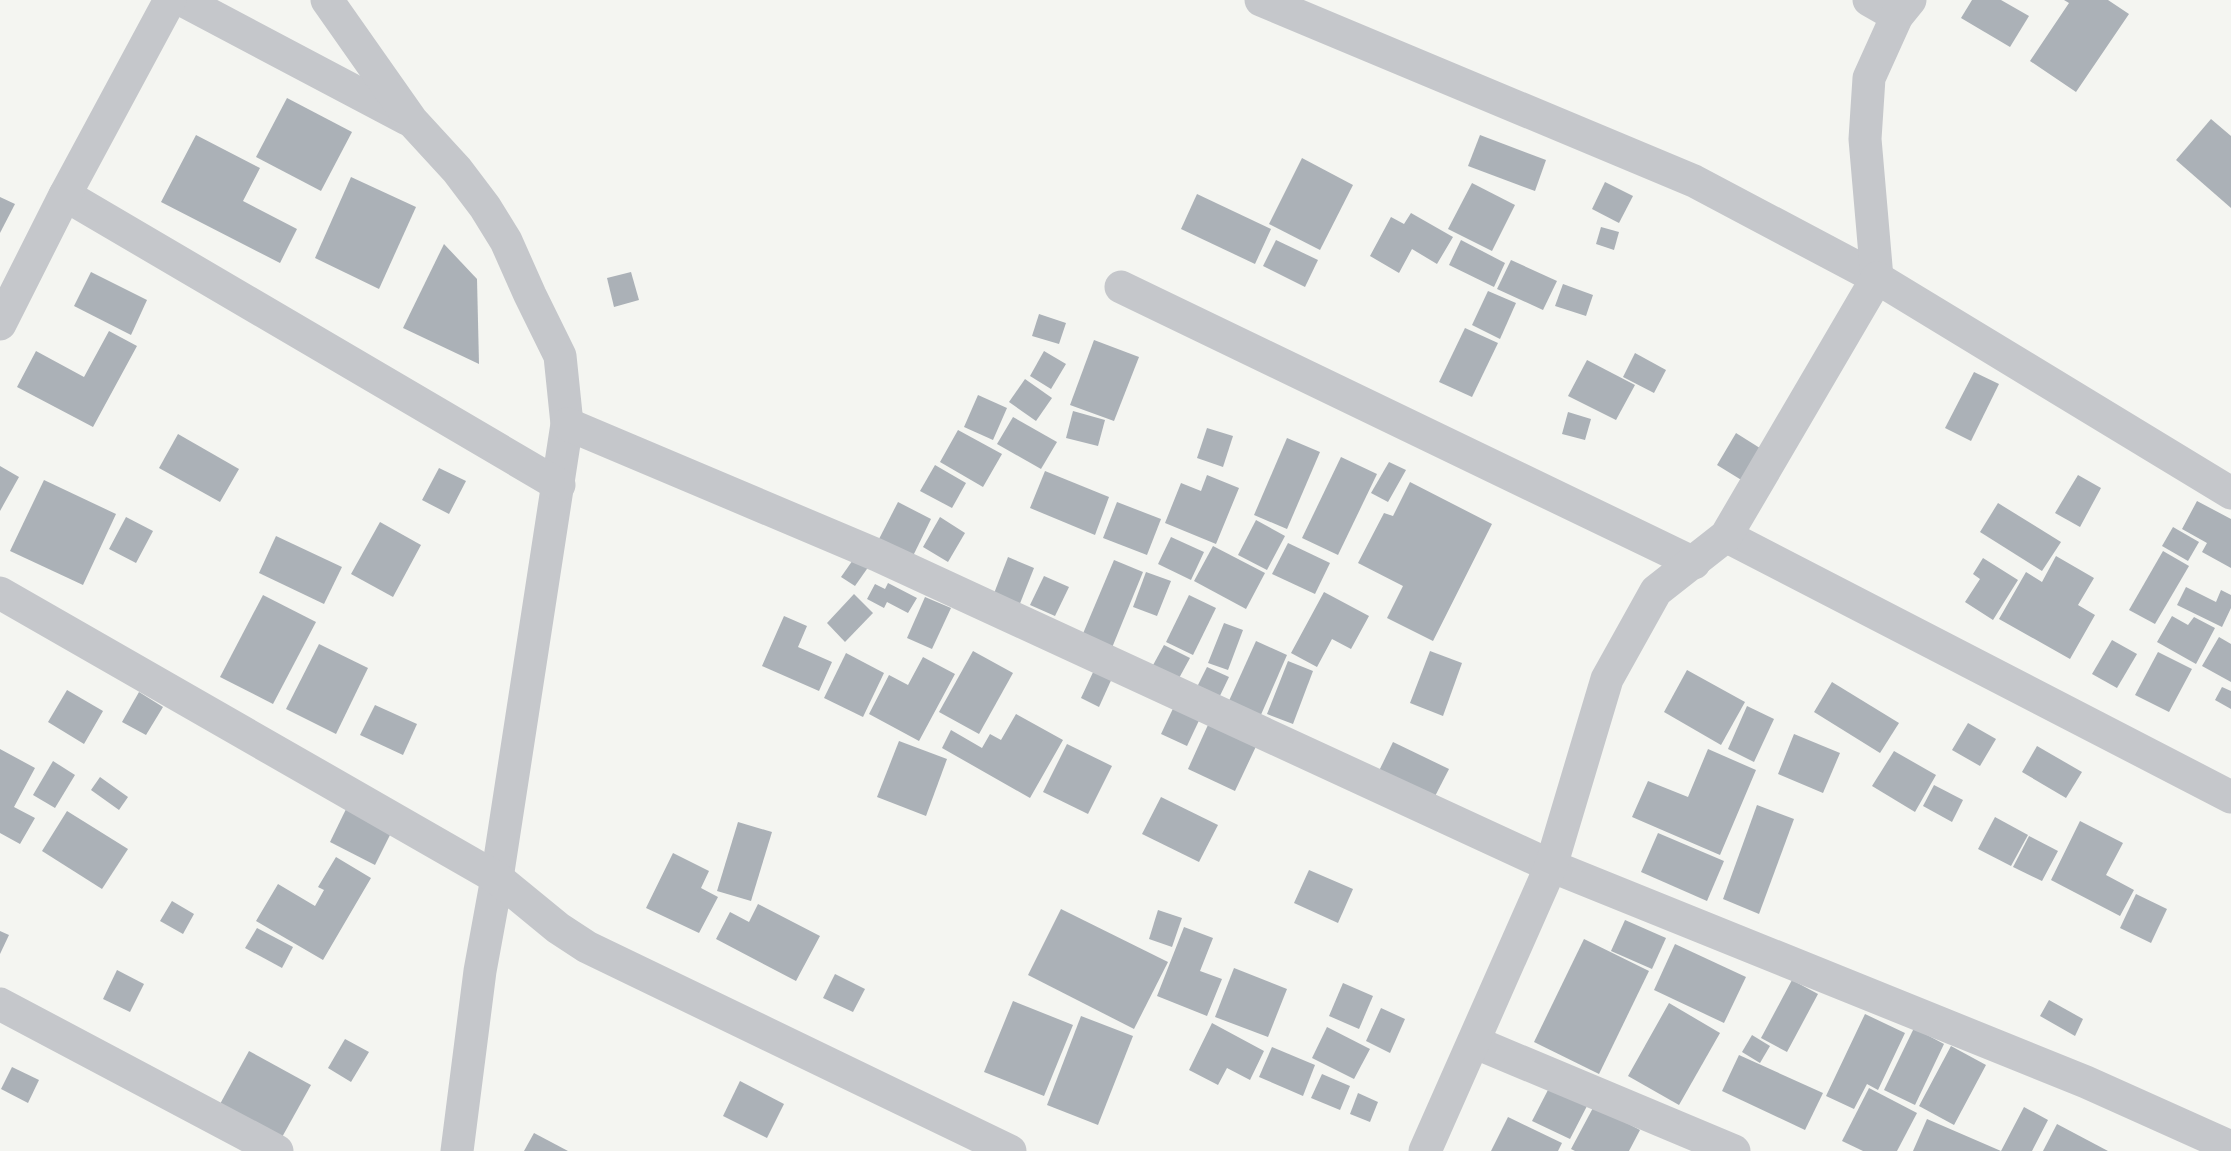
<svg xmlns="http://www.w3.org/2000/svg" width="2231" height="1151" viewBox="0 0 2231 1151" font-family="'Roboto Condensed',sans-serif">
<style>
.building{fill:#abb1b7}
.lines{fill:none;stroke-linecap:round;stroke-linejoin:round}
.minor{stroke:#c5c7cb;stroke-width:33}
</style>
<rect width="100%" height="100%" fill="#f4f5f1"/>
<g class="building">
<polygon points="1972,0 2001,0 2029,16 2010,47 1961,18"/>
<polygon points="2064,0 2108,0 2129,14 2076,92 2030,61 2069,3"/>
<polygon points="287,98 352,132 321,191 256,157"/>
<polygon points="2211,119 2231,136 2231,208 2176,160"/>
<polygon points="196,135 260,168 243,201 297,229 280,263 161,202"/>
<polygon points="1480,135 1546,160 1535,191 1468,166"/>
<polygon points="1302,158 1353,185 1320,250 1269,224"/>
<polygon points="351,177 416,207 379,289 315,258"/>
<polygon points="1605,182 1633,196 1619,223 1592,209"/>
<polygon points="1472,183 1515,205 1492,251 1448,229"/>
<polygon points="1197,194 1271,229 1255,264 1181,229"/>
<polygon points="0,197 15,204 0,233"/>
<polygon points="1411,213 1453,237 1437,264 1412,249 1399,273 1370,256 1391,217 1404,224"/>
<polygon points="1601,227 1619,232 1614,250 1596,244"/>
<polygon points="1276,240 1318,260 1305,287 1263,266"/>
<polygon points="1461,240 1505,263 1494,287 1449,265"/>
<polygon points="444,244 477,279 479,364 403,328"/>
<polygon points="1511,260 1557,281 1543,310 1497,289"/>
<polygon points="91,272 147,300 131,335 74,306"/>
<polygon points="631,272 639,300 614,307 607,278"/>
<polygon points="1563,284 1593,295 1586,316 1555,306"/>
<polygon points="1488,291 1516,303 1500,339 1472,325"/>
<polygon points="1039,314 1066,323 1059,344 1032,336"/>
<polygon points="1465,328 1498,343 1472,397 1439,382"/>
<polygon points="109,331 137,346 93,427 17,387 36,351 84,377"/>
<polygon points="1094,340 1139,357 1114,421 1070,405"/>
<polygon points="1044,351 1066,364 1051,389 1030,376"/>
<polygon points="1635,353 1666,370 1654,393 1623,377"/>
<polygon points="1587,360 1635,385 1616,420 1568,396"/>
<polygon points="1974,372 1999,384 1971,441 1945,428"/>
<polygon points="1025,379 1052,398 1036,421 1009,402"/>
<polygon points="978,395 1007,408 993,440 964,427"/>
<polygon points="1073,411 1105,420 1098,446 1066,438"/>
<polygon points="1568,412 1591,419 1585,440 1562,434"/>
<polygon points="1013,417 1057,442 1041,469 997,444"/>
<polygon points="1207,428 1233,436 1223,467 1197,458"/>
<polygon points="958,430 1002,454 983,487 940,462"/>
<polygon points="1736,433 1763,450 1743,481 1717,465"/>
<polygon points="178,434 239,469 220,502 159,468"/>
<polygon points="1287,438 1320,452 1287,529 1254,515"/>
<polygon points="1341,457 1377,474 1338,555 1302,538"/>
<polygon points="1389,462 1406,470 1388,502 1371,493"/>
<polygon points="935,465 966,483 952,508 920,491"/>
<polygon points="0,466 19,477 0,511"/>
<polygon points="439,468 466,481 449,514 422,500"/>
<polygon points="1045,471 1109,497 1095,535 1030,508"/>
<polygon points="1207,475 1239,488 1216,544 1165,523 1181,483 1201,491"/>
<polygon points="2078,475 2101,488 2080,527 2055,513"/>
<polygon points="44,480 116,514 83,585 10,551"/>
<polygon points="1410,482 1492,524 1433,641 1387,618 1403,586 1358,563 1384,513 1393,516"/>
<polygon points="2197,501 2231,519 2231,568 2202,552 2207,543 2182,529"/>
<polygon points="898,502 931,519 913,556 879,539"/>
<polygon points="1117,502 1161,519 1147,555 1103,538"/>
<polygon points="1998,503 2061,542 2042,571 1980,532"/>
<polygon points="126,517 153,531 136,563 109,549"/>
<polygon points="940,517 965,533 948,562 923,547"/>
<polygon points="1256,520 1285,536 1267,570 1238,555"/>
<polygon points="380,522 421,545 393,597 351,574"/>
<polygon points="2173,527 2199,542 2188,561 2162,546"/>
<polygon points="276,536 342,567 324,604 259,573"/>
<polygon points="1171,537 1204,552 1191,580 1158,564"/>
<polygon points="1288,543 1330,563 1315,594 1272,574"/>
<polygon points="1213,546 1265,573 1246,609 1194,581"/>
<polygon points="2163,551 2189,566 2155,624 2129,610"/>
<polygon points="2056,556 2094,578 2078,605 2095,615 2070,659 1999,619 2026,572 2042,582"/>
<polygon points="855,557 869,566 855,586 841,577"/>
<polygon points="1008,557 1034,568 1019,606 993,596"/>
<polygon points="1983,558 2018,580 1993,620 1965,602 1980,579 1973,574"/>
<polygon points="1114,560 1143,572 1109,655 1079,643"/>
<polygon points="1146,572 1171,581 1157,616 1133,607"/>
<polygon points="1044,576 1069,587 1055,616 1030,605"/>
<polygon points="888,583 917,598 908,613 887,602 884,608 867,599 875,584 885,589"/>
<polygon points="2186,587 2216,602 2221,590 2231,595 2231,608 2222,627 2177,605"/>
<polygon points="1324,592 1369,616 1351,649 1332,639 1317,667 1291,653"/>
<polygon points="854,594 873,613 845,642 827,623"/>
<polygon points="263,595 316,622 273,704 220,677"/>
<polygon points="1189,595 1216,608 1193,655 1166,642"/>
<polygon points="925,597 951,608 932,649 907,638"/>
<polygon points="784,616 807,626 798,647 832,662 819,691 762,666"/>
<polygon points="2172,616 2188,625 2194,617 2215,628 2196,664 2157,642"/>
<polygon points="1224,623 1243,630 1228,670 1208,663"/>
<polygon points="2219,637 2231,644 2231,682 2202,666"/>
<polygon points="2112,640 2137,654 2117,688 2092,674"/>
<polygon points="1256,641 1287,655 1260,717 1228,703"/>
<polygon points="319,644 368,668 336,734 286,709"/>
<polygon points="1164,645 1190,658 1178,680 1152,667"/>
<polygon points="973,651 1013,673 979,734 939,712"/>
<polygon points="1430,651 1462,663 1443,716 1410,703"/>
<polygon points="2158,652 2192,669 2169,712 2135,695"/>
<polygon points="846,653 884,673 863,717 824,698"/>
<polygon points="923,657 955,674 919,741 869,714 889,675 908,685"/>
<polygon points="1288,661 1313,671 1293,724 1267,714"/>
<polygon points="1207,667 1229,677 1216,704 1194,693"/>
<polygon points="1095,668 1113,676 1099,707 1081,698"/>
<polygon points="1687,670 1745,702 1721,745 1664,712"/>
<polygon points="1832,682 1899,723 1880,753 1814,712"/>
<polygon points="2222,687 2231,691 2231,709 2215,700"/>
<polygon points="67,690 103,711 84,744 48,722"/>
<polygon points="139,692 163,707 146,735 122,722"/>
<polygon points="1177,700 1203,712 1187,746 1161,734"/>
<polygon points="375,705 417,724 403,755 360,735"/>
<polygon points="1747,706 1774,719 1754,762 1728,749"/>
<polygon points="1016,714 1063,740 1030,798 942,748 951,730 982,748 990,734 1001,740"/>
<polygon points="1212,716 1260,738 1235,791 1188,769"/>
<polygon points="1968,723 1996,739 1980,766 1952,750"/>
<polygon points="1794,734 1840,753 1823,793 1778,774"/>
<polygon points="899,741 947,759 926,816 877,797"/>
<polygon points="1393,742 1449,769 1431,804 1376,777"/>
<polygon points="1067,744 1112,766 1088,814 1043,792"/>
<polygon points="2037,746 2082,772 2066,798 2022,772"/>
<polygon points="0,749 35,768 14,807 35,818 20,844 0,833"/>
<polygon points="1708,749 1756,770 1720,855 1632,817 1648,781 1688,797"/>
<polygon points="1894,751 1936,775 1915,812 1872,786"/>
<polygon points="53,761 75,775 55,808 33,795"/>
<polygon points="100,777 128,797 119,810 91,790"/>
<polygon points="1934,785 1963,800 1952,822 1923,806"/>
<polygon points="1161,797 1218,825 1199,862 1142,834"/>
<polygon points="348,805 394,827 375,865 330,842"/>
<polygon points="1757,805 1794,819 1759,914 1723,899"/>
<polygon points="67,811 128,849 102,889 42,851"/>
<polygon points="1995,817 2028,835 2011,866 1978,849"/>
<polygon points="2080,821 2123,843 2106,875 2134,890 2120,916 2051,880"/>
<polygon points="738,822 772,832 751,901 717,891"/>
<polygon points="1658,833 1724,861 1707,901 1641,872"/>
<polygon points="2029,836 2058,851 2042,881 2013,867"/>
<polygon points="673,853 709,871 701,888 718,897 699,933 646,908"/>
<polygon points="336,857 371,878 323,960 256,921 278,884 315,906 324,890 318,887"/>
<polygon points="1309,870 1353,889 1338,923 1294,903"/>
<polygon points="2136,894 2167,909 2151,943 2120,928"/>
<polygon points="172,901 194,914 183,934 160,921"/>
<polygon points="758,904 820,936 796,981 716,939 730,912 749,922"/>
<polygon points="1061,909 1168,962 1134,1029 1028,975"/>
<polygon points="1158,910 1182,918 1172,947 1149,939"/>
<polygon points="1625,920 1666,938 1652,969 1611,951"/>
<polygon points="1184,927 1213,938 1200,971 1222,979 1207,1016 1157,996"/>
<polygon points="257,928 293,947 282,968 245,948"/>
<polygon points="0,931 9,935 0,954"/>
<polygon points="1584,939 1649,971 1599,1074 1534,1042"/>
<polygon points="1675,944 1746,977 1724,1023 1654,990"/>
<polygon points="1234,968 1287,989 1268,1037 1215,1017"/>
<polygon points="117,970 144,984 130,1012 103,999"/>
<polygon points="835,974 865,989 853,1012 823,998"/>
<polygon points="1792,980 1818,994 1787,1052 1761,1038"/>
<polygon points="1343,983 1373,996 1359,1029 1329,1016"/>
<polygon points="2049,1000 2083,1019 2075,1036 2040,1016"/>
<polygon points="1013,1001 1073,1025 1044,1096 984,1072"/>
<polygon points="1669,1003 1720,1033 1679,1105 1628,1076"/>
<polygon points="1381,1008 1405,1019 1390,1053 1366,1041"/>
<polygon points="1865,1014 1905,1033 1878,1090 1867,1084 1854,1109 1826,1096"/>
<polygon points="1081,1016 1133,1036 1098,1125 1047,1105"/>
<polygon points="1212,1023 1264,1051 1250,1080 1227,1068 1218,1085 1189,1070"/>
<polygon points="1327,1027 1370,1049 1354,1079 1312,1058"/>
<polygon points="1914,1028 1944,1044 1915,1105 1884,1090"/>
<polygon points="1752,1035 1770,1046 1760,1063 1742,1052"/>
<polygon points="345,1039 369,1052 351,1082 328,1068"/>
<polygon points="1951,1046 1986,1065 1954,1125 1919,1106"/>
<polygon points="1272,1047 1315,1065 1303,1096 1259,1077"/>
<polygon points="249,1051 311,1085 276,1148 214,1115"/>
<polygon points="1739,1055 1823,1093 1805,1130 1722,1091"/>
<polygon points="12,1067 39,1080 28,1103 1,1089"/>
<polygon points="1322,1074 1350,1086 1340,1110 1311,1098"/>
<polygon points="740,1081 784,1104 767,1138 723,1116"/>
<polygon points="1549,1088 1587,1106 1570,1139 1532,1121"/>
<polygon points="1869,1088 1917,1113 1897,1151 1863,1151 1842,1141"/>
<polygon points="1358,1093 1378,1102 1370,1122 1350,1114"/>
<polygon points="1594,1106 1640,1130 1629,1151 1575,1151 1571,1149"/>
<polygon points="2024,1107 2048,1120 2032,1151 1913,1151 1927,1119 2001,1151"/>
<polygon points="1508,1117 1562,1143 1558,1151 1491,1151"/>
<polygon points="2057,1124 2108,1151 2043,1151"/>
<polygon points="534,1133 568,1151 524,1151"/>
</g>
<g class="lines">
<g class="minor">
<polyline points="182,0 407,119"/>
<polyline points="327,0 412,121 457,170 485,207 506,241 530,295 560,356 567,424 497,878 480,971 457,1151"/>
<polyline points="1261,0 1694,181 1877,278"/>
<polyline points="1869,0 1897,16"/>
<polyline points="65,195 559,485"/>
<polyline points="1877,278 1865,139 1869,78 1897,16 1910,0"/>
<polyline points="1121,287 1694,563"/>
<polyline points="0,324 65,195 170,0"/>
<polyline points="567,424 877,555 1551,866 2086,1082 2231,1147"/>
<polyline points="1726,536 2231,797"/>
<polyline points="0,593 497,878 558,928 587,947 1010,1151"/>
<polyline points="0,1004 277,1151"/>
<polyline points="1474,1042 1734,1151"/>
<polyline points="1425,1151 1551,866 1607,679 1656,591 1726,536 1877,278 2231,493"/>
</g>
</g>
</svg>
